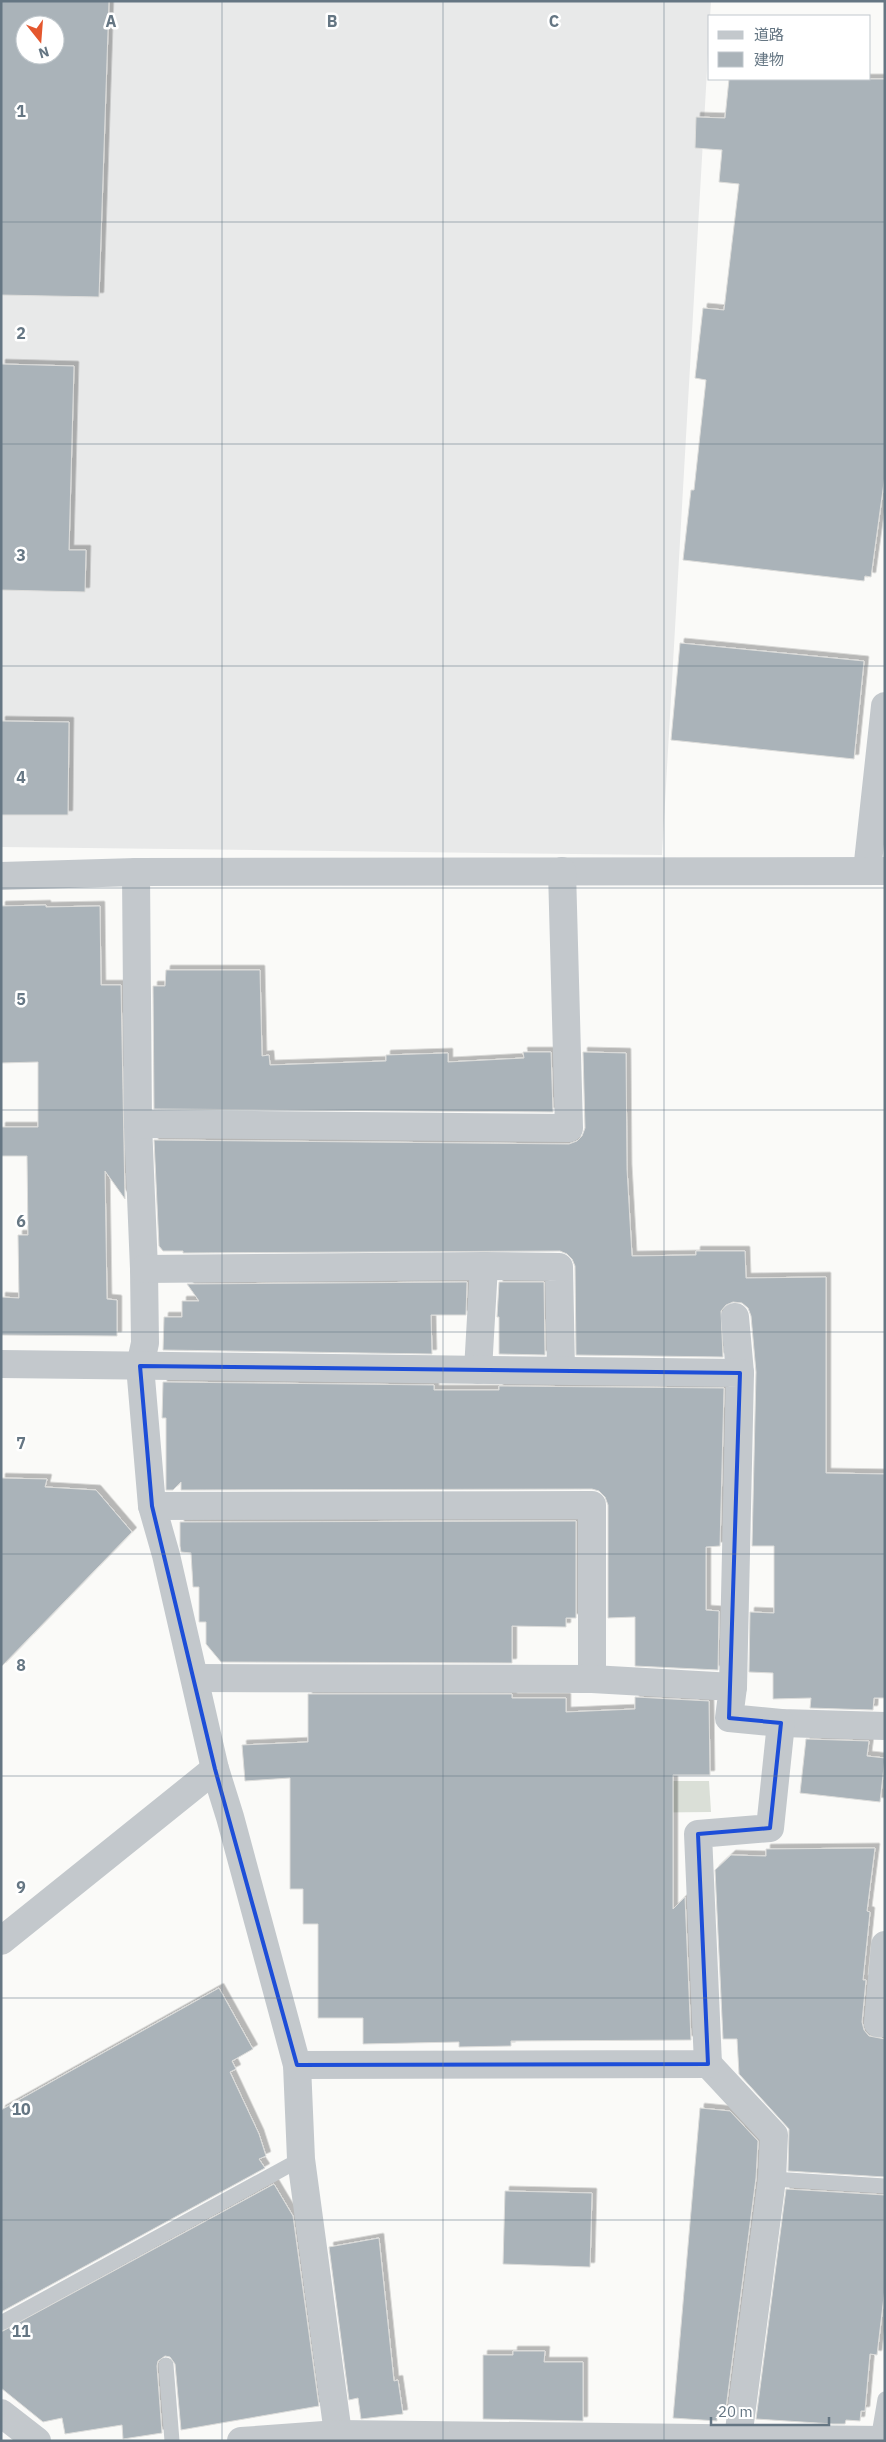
<svg xmlns="http://www.w3.org/2000/svg" width="886" height="2442" viewBox="0 0 886 2442" font-family="'IBM Plex Sans','Noto Sans JP',sans-serif">
<style>
.built{fill:#e8e9e9;fill-rule:evenodd}
.green{fill:#dadfd7}
.building{fill:#aab3b9;stroke:#dcdcda;fill-rule:evenodd;filter:url(#shadow)}
.lines{fill:none;stroke-linecap:round;stroke-linejoin:round}
.lane{stroke:#c3c8cc;stroke-width:15}
.street{stroke:#c3c8cc;stroke-width:28}
.marked{fill:none;stroke:#1d4ed8;stroke-width:4;stroke-linejoin:round}
.grid{fill:none;stroke:#657683;stroke-width:1;stroke-opacity:0.55}
.grid-label{font-size:16px;text-anchor:middle;font-weight:bold;fill:#657683;stroke:#fff;stroke-width:5;stroke-linejoin:round;paint-order:stroke}
</style>
<defs>
<filter id="shadow"><feDropShadow dx="4.5" dy="-4.5" stdDeviation="0" flood-color="#0004"/></filter>
</defs>
<rect width="100%" height="100%" fill="#fafaf8"/>
<path class="built" d="M1 1H711L662 855 1 847ZM25 25H55V55H25Z"/>
<polygon class="green" points="612,1781 709,1781 711,1812 613,1813"/>
<g class="building">
<path d="M1 1H109L99 297 1 295ZM25 25H55V55H25Z"/>
<polygon points="729,79 885,79 885,475 871,577 865,576 864,581 683,560 691,490 694,490 706,380 695,378 703,308 724,310 739,184 719,182 722,150 695,148 696,117 725,118"/>
<polygon points="1,364 74,366 69,550 86,550 85,592 1,590"/>
<polygon points="680,643 864,661 854,759 671,740"/>
<polygon points="1,721 69,722 68,815 1,815"/>
<polygon points="46,905 46,907 100,906 101,985 121,985 125,1199 105,1171 107,1299 117,1300 117,1336 1,1335 1,1297 19,1298 18,1235 28,1235 27,1156 1,1156 1,1127 38,1127 38,1062 1,1063 1,906"/>
<polygon points="166,970 260,970 262,1056 269,1055 270,1065 386,1061 386,1055 448,1053 448,1062 524,1058 523,1052 551,1052 553,1112 154,1109 153,986 165,986"/>
<polygon points="583,1052 626,1053 627,1169 632,1256 696,1255 696,1251 745,1251 746,1278 826,1277 826,1473 885,1474 885,1698 874,1698 873,1710 810,1708 811,1698 773,1699 773,1673 749,1672 750,1612 774,1613 774,1546 752,1546 756,1372 751,1316 748,1308 742,1303 733,1302 726,1305 721,1311 723,1357 576,1355 575,1266 572,1259 567,1254 560,1251 183,1253 183,1251 163,1251 159,1246 154,1140 569,1144 577,1141 582,1136 585,1128"/>
<polygon points="467,1282 466,1315 431,1315 432,1354 163,1350 164,1317 182,1317 182,1301 199,1301 187,1284"/>
<polygon points="499,1282 544,1282 545,1355 499,1354 499,1317 497,1317"/>
<polygon points="163,1382 434,1385 434,1390 499,1390 499,1386 724,1388 720,1546 706,1547 706,1610 719,1611 718,1670 635,1666 635,1617 608,1618 608,1505 605,1497 599,1491 592,1489 181,1490 181,1482 173,1490 166,1490 166,1418 162,1418"/>
<polygon points="1,1478 47,1479 45,1487 96,1490 132,1532 1,1667"/>
<polygon points="576,1521 576,1618 566,1618 566,1627 512,1626 512,1663 221,1662 206,1644 206,1622 199,1622 199,1587 193,1587 191,1553 181,1552 180,1546 180,1522"/>
<polygon points="308,1694 512,1694 512,1698 566,1698 566,1712 635,1709 635,1697 709,1701 710,1775 673,1775 673,1909 685,1897 691,2040 511,2041 511,2046 459,2047 459,2042 363,2044 363,2018 318,2018 318,1924 303,1924 303,1889 290,1889 290,1778 245,1781 242,1745 308,1742"/>
<polygon points="806,1739 869,1741 867,1756 885,1758 880,1802 800,1793"/>
<polygon points="875,1848 867,1911 870,1912 863,1980 866,1980 862,2022 864,2030 869,2036 885,2039 885,2177 788,2171 789,2129 739,2074 737,2039 723,2039 715,1870 731,1855 766,1856 766,1849"/>
<polygon points="219,1988 253,2049 232,2061 236,2069 230,2072 259,2134 266,2156 259,2159 265,2168 1,2312 1,2110"/>
<polygon points="700,2108 730,2111 758,2141 756,2178 725,2416 717,2415 717,2421 673,2418"/>
<polygon points="274,2184 293,2216 319,2406 181,2430 175,2364 170,2357 165,2356 158,2361 157,2366 162,2433 123,2439 122,2425 65,2434 62,2418 43,2422 1,2388 1,2332"/>
<polygon points="786,2189 885,2195 885,2288 877,2355 870,2354 865,2411 861,2411 860,2421 846,2420 845,2424 833,2424 756,2419"/>
<polygon points="505,2191 592,2193 590,2267 503,2264"/>
<polygon points="379,2238 394,2381 398,2380 403,2414 361,2419 358,2398 349,2400 329,2247"/>
<polygon points="513,2351 545,2351 544,2362 583,2362 583,2421 483,2419 483,2355 513,2355"/>
</g>
<g class="lines">
<g class="lane">
<polyline points="772,2179 885,2186"/>
<polyline points="1,2323 301,2159"/>
<polyline points="166,2365 172,2441"/>
<polyline points="878,2440 885,2399"/>
</g>
<g class="street">
<polyline points="867,871 885,706"/>
<polyline points="136,872 138,1124 144,1269 145,1343 140,1366 152,1506 166,1555 215,1769 230,1817 297,2065 301,2159 339,2441"/>
<polyline points="1,876 136,872 885,871"/>
<polyline points="138,1124 569,1128 562,871"/>
<polyline points="484,1266 559,1267 561,1370"/>
<polyline points="144,1269 484,1266 478,1370"/>
<polyline points="735,1317 740,1373"/>
<polyline points="1,1364 740,1373 733,1687"/>
<polyline points="152,1506 592,1505 592,1679"/>
<polyline points="196,1678 592,1679 733,1687 729,1718 781,1723 885,1726"/>
<polyline points="1,1941 215,1769"/>
<polyline points="885,1945 878,2023 885,2023"/>
<polyline points="708,2064 774,2135 772,2179 738,2438"/>
<polyline points="297,2065 708,2064 698,1834 770,1828 781,1723"/>
<polyline points="1,2413 37,2441"/>
<polyline points="241,2441 338,2434 885,2440"/>
</g>
</g>
<path class="marked" d="M140 1366 740 1373 729 1718 781 1723 770 1828 698 1834 708 2064 297 2065 215 1769 152 1506Z"/>
<path class="grid" d="M222 1V2441M443 1V2441M664 1V2441M1 222H885M1 444H885M1 666H885M1 888H885M1 1110H885M1 1332H885M1 1554H885M1 1776H885M1 1998H885M1 2220H885"/>
<g class="grid-label">
<text x="111" y="27">A</text>
<text x="332" y="27">B</text>
<text x="554" y="27">C</text>
<text x="21" y="117">1</text>
<text x="21" y="339">2</text>
<text x="21" y="561">3</text>
<text x="21" y="783">4</text>
<text x="21" y="1005">5</text>
<text x="21" y="1227">6</text>
<text x="21" y="1449">7</text>
<text x="21" y="1671">8</text>
<text x="21" y="1893">9</text>
<text x="21" y="2115">10</text>
<text x="21" y="2337">11</text>
</g>
<rect width="886" height="2442" fill="none" stroke="#657683" stroke-width="5"/>
<rect x="708" y="15" width="162" height="65" fill="#ffffff" stroke="#c1c8cd"/>
<rect x="718" y="31" width="25" height="8" fill="#c3c8cc" stroke="#c1c8cd"/>
<text x="754" y="40" font-size="15" fill="#657683">道路</text>
<rect x="718" y="52" width="25" height="15" fill="#aab3b9" stroke="#c1c8cd"/>
<text x="754" y="65" font-size="15" fill="#657683">建物</text>
<g transform="translate(40 40) rotate(163)"><circle r="24" fill="#ffffff" stroke="#c1c8cd"/>
<path d="M0-4L9 19L0 12L-9 19Z" fill="#e4572e"/>
<text y="-8" font-size="14" font-weight="bold" text-anchor="middle" fill="#657683">N</text>
</g>
<path d="M711 2417v8h118v-8" fill="none" stroke="#657683" stroke-width="2.5"/>
<text x="718" y="2417" font-size="15" fill="#657683" stroke="#ffffff" stroke-width="4" paint-order="stroke">20 m</text>
</svg>
